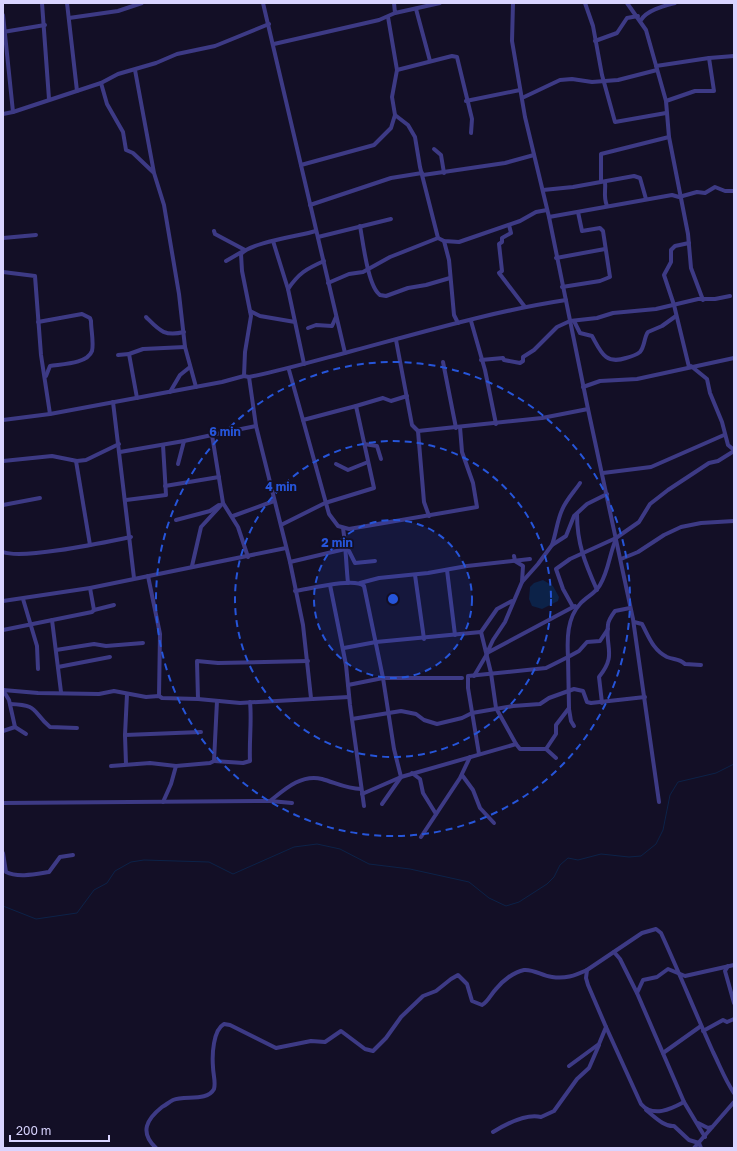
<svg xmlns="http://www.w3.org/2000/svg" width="737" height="1151" viewBox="0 0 737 1151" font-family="'Golos Text',sans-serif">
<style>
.water{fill:#0c2248}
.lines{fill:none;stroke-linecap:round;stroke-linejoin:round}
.stream{stroke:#0c2248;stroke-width:1}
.street{stroke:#3d3a85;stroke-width:4}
.ring{fill:none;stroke:#2655da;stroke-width:2;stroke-dasharray:7 5}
.centre{fill:#2655da;stroke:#130f26;stroke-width:2}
.ring-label{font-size:12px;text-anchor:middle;font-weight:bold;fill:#2655da;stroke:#130f26;stroke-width:3.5;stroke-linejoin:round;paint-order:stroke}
</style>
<rect width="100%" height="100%" fill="#130f26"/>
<polygon class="water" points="543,580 553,586 559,597 558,601 542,609 532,606 529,599 530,587 534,583"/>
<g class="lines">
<polyline class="stream" points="3,906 36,919 77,913 94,890 107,883 115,871 131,862 144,860 209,862 233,874 294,847 317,844 340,849 369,864 410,869 469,882 489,898 506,906 519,902 547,884 554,877 560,865 568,858 578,860 601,854 629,857 641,856 656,844 663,830 670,795 678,782 716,773 734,764"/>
<g class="street">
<polyline points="42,3 49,99"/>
<polyline points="67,3 77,91"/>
<polyline points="263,3 345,353"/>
<polyline points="394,3 395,13 440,3"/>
<polyline points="585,3 593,26 602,75 615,122 666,113"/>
<polyline points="627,3 646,30 666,101 669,137 688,234 691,268 703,300"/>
<polyline points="416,9 430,61"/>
<polyline points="3,15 13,112"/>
<polyline points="69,18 118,11 142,3"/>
<path d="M641 20C647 10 664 6 675 3"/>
<polyline points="3,32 45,25"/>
<polyline points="595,41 617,33 627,18 638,16"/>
<polyline points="274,44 379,20 395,13"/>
<polyline points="656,66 709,58 734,56"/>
<polyline points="135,70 154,173 164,205 179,294 185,347 196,387"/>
<polyline points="397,70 452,56 457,57 472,119 471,133"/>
<polyline points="101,83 107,104 123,132 126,150 133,153 153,172"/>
<polyline points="522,98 560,80 572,79 592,82 618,80 657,70"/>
<polyline points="466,101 520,90"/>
<polyline points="666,101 695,91 714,91 709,58"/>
<polyline points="3,114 13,112 101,83 118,74 156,63 177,54 215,46 269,24"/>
<polyline points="395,115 408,125 415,137 420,167 438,238 444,241 459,242 520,221 536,212 547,210"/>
<polyline points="434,149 441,155 444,173"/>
<polyline points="301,165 374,145 391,128 395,115 392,97 397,70 388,17"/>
<polyline points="423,175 505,163 534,155"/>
<polyline points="601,181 601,154 669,137"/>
<path d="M605 182C606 191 603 196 607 206"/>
<polyline points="543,190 573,187 634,176 640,178 646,199"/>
<polyline points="310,205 391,178 422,173"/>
<polyline points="549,217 672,195 679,197 697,192 705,193 715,187 725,191 734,191"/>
<polyline points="509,225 511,233 502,238 502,242 499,244 502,271 499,273 525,307"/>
<path d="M360 226C363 242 368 287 380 295L386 296 408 288 426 285 450 278"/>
<polyline points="214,231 215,234 245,250 226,261"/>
<polyline points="318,237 391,219"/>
<polyline points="3,238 36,235"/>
<polyline points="273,241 288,289 304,364"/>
<polyline points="444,241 449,260 454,315 458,323"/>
<polyline points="556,258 605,249"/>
<polyline points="3,272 35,276 41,355 50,414"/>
<polyline points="328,283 349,274 363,272 390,257 438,238"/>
<polyline points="562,287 600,281 610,277 603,231 600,228 582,231 578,212"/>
<path d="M288 289C299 273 306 269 324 261"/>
<polyline points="250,311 260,316 295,322"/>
<path d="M146 317C159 330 164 337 184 332"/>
<polyline points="471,321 485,370 496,424"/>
<path d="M574 321 580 333 592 336C601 352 605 365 626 358 630 357 636 355 640 352 645 346 644 337 648 332L662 326 676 316"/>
<path d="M38 322 82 314 90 318 91 321C91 330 94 343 92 351 87 364 62 364 50 366L46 376"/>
<polyline points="308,328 316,325 332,326 336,317"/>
<polyline points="396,340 412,425 418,431 542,418 588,409 549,217 525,117 512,41 513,3"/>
<polyline points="129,354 143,349 185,347"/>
<polyline points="118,355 129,354 137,398"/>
<polyline points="481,360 503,358 504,360 520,363 523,361 523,357 534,350 557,327 570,321 597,318 613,313 656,309 698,299 715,299 730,296"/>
<polyline points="443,362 456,428"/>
<polyline points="691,366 707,379 710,393 722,422 728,445 734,450"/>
<polyline points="689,367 674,305 664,275 671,262 671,250 675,246 689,243"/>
<path d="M244 376 245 352 251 316 242 271 241 254C251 242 300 236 316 231"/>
<polyline points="249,377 256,426 290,562 303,625 311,698"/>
<polyline points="583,387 600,381 637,379 734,358"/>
<polyline points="170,392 180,375 190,367"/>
<polyline points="113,402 134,578"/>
<polyline points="356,406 383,398 391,401 407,396"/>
<polyline points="588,409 633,619 659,802"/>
<path d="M3 420 50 414 222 382 244 376 249 377C284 370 318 360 352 351 423 332 494 311 566 300"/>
<polyline points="303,420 329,514 338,526 349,529 477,507 473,483 462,452 460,427"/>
<polyline points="418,431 424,502 429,516"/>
<polyline points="364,444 377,446 381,459"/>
<polyline points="120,452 184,441 212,435"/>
<polyline points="3,461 52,456 77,461 86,460 119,444"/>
<polyline points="76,461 90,545"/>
<polyline points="178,464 184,441"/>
<polyline points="336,464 348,470 368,462"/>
<polyline points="603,473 651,467 724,435"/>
<polyline points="165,486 219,477"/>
<polyline points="126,500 166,495 163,445"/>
<polyline points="3,505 40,498"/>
<path d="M577 514C577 544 585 563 597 590"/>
<polyline points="233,516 274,501"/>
<polyline points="176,520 210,511 219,505"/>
<polyline points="281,525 325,503 374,488 356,406 303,420 289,370"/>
<path d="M343 528C346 547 346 564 348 583"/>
<path d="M552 545C556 534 557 521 562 510 566 500 574 492 580 483"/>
<path d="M3 552C23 560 106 542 131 537"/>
<polyline points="514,556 515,561 523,566 522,582 505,622 493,640 487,653 575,606"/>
<polyline points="248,557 238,527 223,503 212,435 256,426"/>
<polyline points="621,559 638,552 664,535 681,527 701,523 734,521"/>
<polyline points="290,562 345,549 349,551 355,563 375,561"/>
<polyline points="192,566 201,527 223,503"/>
<polyline points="447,570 455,635"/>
<polyline points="415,575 424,639"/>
<polyline points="148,576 160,634 159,696"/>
<polyline points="522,582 538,564 552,545 566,536 574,516 587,504 607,494"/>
<polyline points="360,583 379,578 428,573 467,566 530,559"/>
<polyline points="330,585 346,665 350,705 364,806"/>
<path d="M295 591C309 589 355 577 364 586L383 678 394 749 401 777 382 804"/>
<polyline points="23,599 37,646 38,669"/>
<polyline points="3,601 90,588 286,548"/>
<polyline points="573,607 563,589 556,569 570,559 616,538 639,522 650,504 668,490 709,463 718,461 734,451"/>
<polyline points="94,610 114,605"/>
<polyline points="52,620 61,692"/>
<path d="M634 622 642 624C649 637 653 650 667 657 674 660 679 658 685 664L701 665"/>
<polyline points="3,630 92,612 94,610 90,588"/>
<polyline points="481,632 497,609 512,601"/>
<polyline points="344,648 376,642 481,632 491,673 496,708 516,744"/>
<polyline points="56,650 94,644 106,646 143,643"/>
<polyline points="58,667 110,657"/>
<polyline points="474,676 487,654"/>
<polyline points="348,685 383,678 462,678"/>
<polyline points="3,690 38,693 99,694 114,691 146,697 159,696 162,698 198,699 240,703 349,697"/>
<polyline points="3,690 9,700 15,727 26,734"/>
<polyline points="198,699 197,661 218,663 308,661"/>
<path d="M602 703 599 677C617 655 605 648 608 625 608 621 612 615 615 611L630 608"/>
<path d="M10 704C40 705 31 711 50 727L77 728"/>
<polyline points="569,709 571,721 574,726"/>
<polyline points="352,719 401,711 416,714 424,720 437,724 462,718 472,713 513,706 540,704 549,698 574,689 583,691 587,702 591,703 645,697"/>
<polyline points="3,731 15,727"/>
<polyline points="125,735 201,732"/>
<polyline points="546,749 556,734 556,725 569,708 568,657 579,651 587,642 600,641 608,629"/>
<path d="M479 754 468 688V676L546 668 568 657C567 639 567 618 580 604 586 597 595 594 600 585 609 570 609 555 616 539"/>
<path d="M214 761 243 763 250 761C249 741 252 721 250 702"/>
<polyline points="126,764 125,735 127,694"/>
<polyline points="111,766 150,763 176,766 210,763 214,761 217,701"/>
<polyline points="412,773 420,779 423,793 436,814"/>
<polyline points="462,775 473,790 480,808 494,823"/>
<polyline points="362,794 401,777 516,744 520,749 546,749 556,758"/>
<path d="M270 801C285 789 301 774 322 779 336 783 347 789 361 789"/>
<polyline points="163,802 171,784 176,766"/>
<polyline points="3,803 270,801 292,803"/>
<polyline points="421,837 460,778 470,757"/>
<path d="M3 853 6 872C18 878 36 874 49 872L60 857 73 855"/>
<polyline points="614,952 620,959 637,993 684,1102 705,1137"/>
<polyline points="728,966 725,971 734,1003"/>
<polyline points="637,993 643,980 657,977 668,969 685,976 734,965"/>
<path d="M606 1027 641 1104C653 1118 671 1109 684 1102"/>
<polyline points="703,1031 723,1020 727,1022 734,1019"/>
<polyline points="663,1053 701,1026"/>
<path d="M569 1066 599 1044 606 1027 588 985 586 978 587 970 642 933 656 929 661 933C679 972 695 1012 713 1052 720 1066 725 1080 734 1093"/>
<path d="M646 1110C654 1116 664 1127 674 1126L689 1140 699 1143 701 1148"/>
<polyline points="698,1123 708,1128 712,1127"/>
<path d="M493 1132C506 1124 526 1113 541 1117L554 1111 577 1079 589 1068 599 1045"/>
<path d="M156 1148C139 1132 147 1119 162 1107 166 1105 169 1102 173 1100 185 1095 207 1102 214 1089 216 1082 213 1074 213 1067 212 1055 213 1030 224 1024L230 1025 276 1048 311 1041 325 1042 341 1031 365 1049 373 1051 386 1038 401 1017 423 996 436 991 451 979 458 975 467 984 472 1001 482 1005C488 1002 491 994 496 989 502 981 514 972 524 970 534 969 542 976 552 977 565 979 574 976 587 970"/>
<polyline points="694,1148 734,1102"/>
</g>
</g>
<circle cx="393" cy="599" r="79" fill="#2655da" fill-opacity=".12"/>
<g class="ring">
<circle cx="393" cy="599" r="79"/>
<circle cx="393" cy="599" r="158"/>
<circle cx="393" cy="599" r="237"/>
</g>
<circle cx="393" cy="599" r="6" class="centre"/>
<g class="ring-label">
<text x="225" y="436">6 min</text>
<text x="281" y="491">4 min</text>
<text x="337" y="547">2 min</text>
</g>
<rect width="737" height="1151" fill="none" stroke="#d9d4ff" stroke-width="8"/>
<path d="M10 1135v6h99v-6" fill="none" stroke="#d9d4ff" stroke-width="2"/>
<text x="16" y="1135" font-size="12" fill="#d9d4ff" stroke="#130f26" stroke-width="3" paint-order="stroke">200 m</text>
</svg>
